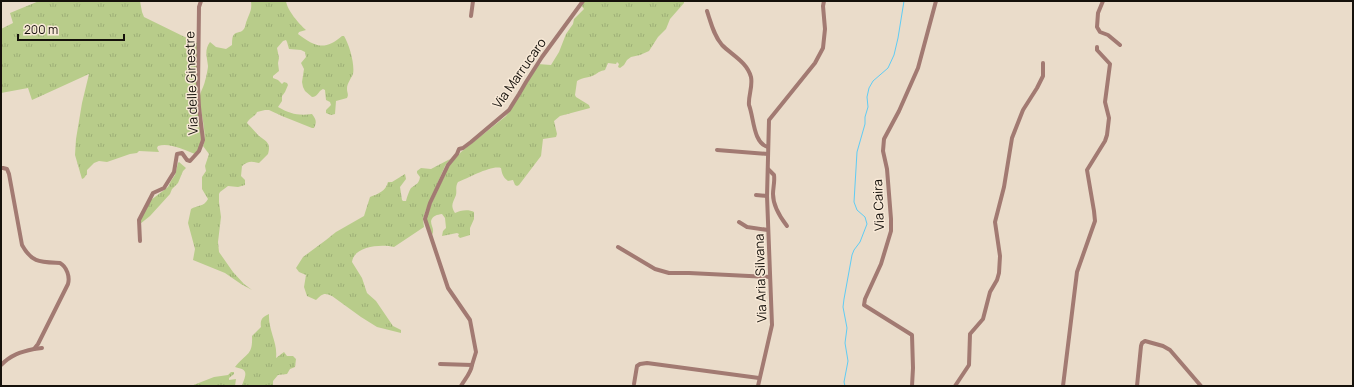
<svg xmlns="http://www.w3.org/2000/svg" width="1354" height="387" viewBox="0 0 1354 387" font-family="Manrope,sans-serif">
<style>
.grass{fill:url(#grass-tufts)}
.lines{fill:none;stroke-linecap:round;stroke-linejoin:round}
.stream{stroke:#5fccf4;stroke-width:1}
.street{stroke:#a27a72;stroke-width:4}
.labels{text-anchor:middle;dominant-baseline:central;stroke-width:3;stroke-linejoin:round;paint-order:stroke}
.street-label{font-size:13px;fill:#15110b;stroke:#f8e9d7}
</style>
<defs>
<pattern id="grass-tufts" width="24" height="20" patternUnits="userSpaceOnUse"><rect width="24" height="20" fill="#b8cc8a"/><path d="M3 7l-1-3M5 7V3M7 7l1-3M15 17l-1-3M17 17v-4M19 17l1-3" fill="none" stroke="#9dae76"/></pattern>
</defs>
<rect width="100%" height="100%" fill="#eadcca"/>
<g class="grass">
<path d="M39 1H140L142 12 144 17 197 43 201 140 200 147 195 154C185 150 168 142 158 146L157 148 159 152 139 151 137 153 130 154 107 162 99 161 94 163 87 170V174L84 178 82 179 75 155 76 139 82 103 89 74 32 100 28 88 1 93V29L13 23 10 13Z"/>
<path d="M251 1H286C287 10 299 24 306 30L299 32 298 34C315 47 325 51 342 36H344C349 44 355 64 353 74 351 79 347 83 347 89 347 93 349 94 347 98L336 101 335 114 331 115 326 113V110L331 105 330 102 326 100 325 90 323 89C318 91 318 97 312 97L305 91 303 87 302 82 304 69 301 63 306 57 305 52 301 50 289 49 287 42 286 40 283 41 277 48 279 58 278 63 279 71 273 76V78L278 80 282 84 284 82 287 83 288 85 285 92 282 96V101L278 107C290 114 299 116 312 114 316 119 317 122 314 128H312L282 116 269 110H265L257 112C255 117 249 118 247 123 251 127 255 132 259 136 267 142 271 143 268 154L259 163C251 161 248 161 242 166L241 176 245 180V185L238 187 228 186 220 192 219 194V202L221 217 218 242 219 252 233 272 244 284 252 290 241 284 225 273 193 260 195 249 188 223 191 209C197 205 204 207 208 199L202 189V177L206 171 205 166 209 154 203 146C208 135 200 112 200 99 199 93 204 87 205 81 206 79 208 68 208 66 207 57 204 50 210 42L216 47 226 49 232 45C232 43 232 38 233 36 235 32 238 33 242 31 246 28 245 24 247 20 250 12 252 10 251 1Z"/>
<path d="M584 1H684V3L670 19 666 29 658 37 649 51 640 55 631 57 627 60 624 65 620 68 618 67 619 64 617 62 616 64 608 63 605 70C600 71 599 72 596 74 590 78 583 77 577 81L575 95 576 97 589 105 590 108 560 116 554 121 557 134 556 137 543 139 541 156 519 185 517 186 515 185 513 180 508 181C503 177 502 174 501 168 491 165 469 178 458 182 455 187 457 190 456 195 453 203 450 205 455 213 460 210 469 209 474 212V219L470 228V235L460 238 458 236 459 234 457 233 442 236 443 231 446 228 445 218 442 214C437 215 433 215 431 221 431 226 435 230 432 235L426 219 431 205 449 166 461 152 506 116 518 98 538 64 551 65 559 52 566 34 573 24 574 19 584 9 581 5Z"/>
<path d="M450 159 445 166 425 212 423 219 424 227 394 247C381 244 354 246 352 262L362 278 367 293 376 301 393 326 401 330V333L377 327 361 317 332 296C324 292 322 294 316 300L307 296 304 287 306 275 299 272 296 268 303 257 326 240 336 232 364 216 370 197C378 194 386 191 388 182H392L405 174 406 179 400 187 402 200 403 201H406C407 197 409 191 411 188 416 184 419 184 420 177L417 173V171L421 168 431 169Z"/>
<polygon points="179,162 186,168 183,171 178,183 172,189 170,194 150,216 140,224 141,218 151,200 168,187 171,181 175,175 178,163"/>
<path d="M269 314C268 330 278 343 276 358L284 352 287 356H293L296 359 295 367 290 369 287 374 278 375 273 381V386H242C243 381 249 372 242 369 240 368 237 368 235 367 246 353 253 356 252 336L261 327C260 320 262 317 269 314Z"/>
<polygon points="231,372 234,372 234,374 229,378 229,380 236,379 235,386 191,386 214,377 228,375"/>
</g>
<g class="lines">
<polyline class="stream" points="845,386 844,382 848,361 845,343 847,328 843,307 844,299 852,255 854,250 860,242 867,224 865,217 857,210 854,202 857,152 865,124 865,117 868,107 867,97 869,88 873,81 888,68 894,55 898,38 904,1"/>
<g class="street">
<polyline points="1103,1 1098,13 1097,27 1100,32 1108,35 1120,45"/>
<path d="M707 11C711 23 714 36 722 45 732 55 747 62 751 77 753 87 748 96 749 105 754 118 753 143 768 147"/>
<polyline points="471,16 473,1"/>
<polyline points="717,150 768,154"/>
<path d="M1 168H3L7 169 9 174 22 245C32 263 40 262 60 263 67 267 70 277 68 284L38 344 34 349C20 352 11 355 1 365"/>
<path d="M768 169 774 175C775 181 773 188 773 194 773 206 780 217 787 226"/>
<polyline points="756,195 767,196"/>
<polyline points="739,222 747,227 768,230"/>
<polyline points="140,241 139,220 153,193 164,188 174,172 177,154 182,153 187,160 190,161 199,151 203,140 199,107 198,88 199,7 201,1"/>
<polyline points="618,247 655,269 669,273 689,273 770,277"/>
<polyline points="34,349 42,348"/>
<polyline points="440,364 472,365 476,352 470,320 448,288 425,219 430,203 448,165 457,154 459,149 463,148 471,142 509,110 519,94 526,82 542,57 583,1"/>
<polyline points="634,384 637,366 640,364 647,363 759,378"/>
<path d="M461 386C465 379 471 373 472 365"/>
<polyline points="758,386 772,325 767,196 769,120 815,63 823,48 825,29 823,6 824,1"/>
<polyline points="912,386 913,368 912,335 864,305 865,299 881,264 891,231 891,219 887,169 883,151 884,139 899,111 918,68 936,1"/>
<polyline points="955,386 969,365 970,334 983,319 990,292 997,280 999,273 1000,256 995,222 1004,187 1012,138 1023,110 1037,88 1043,76 1043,63"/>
<polyline points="1063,386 1077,272 1095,221 1094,211 1087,170 1105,141 1107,135 1109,118 1105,102 1110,64 1097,50 1097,47"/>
<polyline points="1137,386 1141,346 1142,343 1145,341 1163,346 1170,350 1201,386"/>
</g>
</g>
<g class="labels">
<g class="street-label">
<text transform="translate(519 73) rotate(-55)">Via Marrucaro</text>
<text transform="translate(191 83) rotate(-92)">Via delle Ginestre</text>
<text transform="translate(878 205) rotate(-92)">Via Caira</text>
<text transform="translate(760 278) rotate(-92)">Via Aria Silvana</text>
</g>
</g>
<rect width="1354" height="387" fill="none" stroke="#15110b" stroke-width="4"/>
<path d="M18 34v6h106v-6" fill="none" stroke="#15110b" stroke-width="2"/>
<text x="24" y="34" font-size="12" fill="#15110b" stroke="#f8e9d7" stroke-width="3" paint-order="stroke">200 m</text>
</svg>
